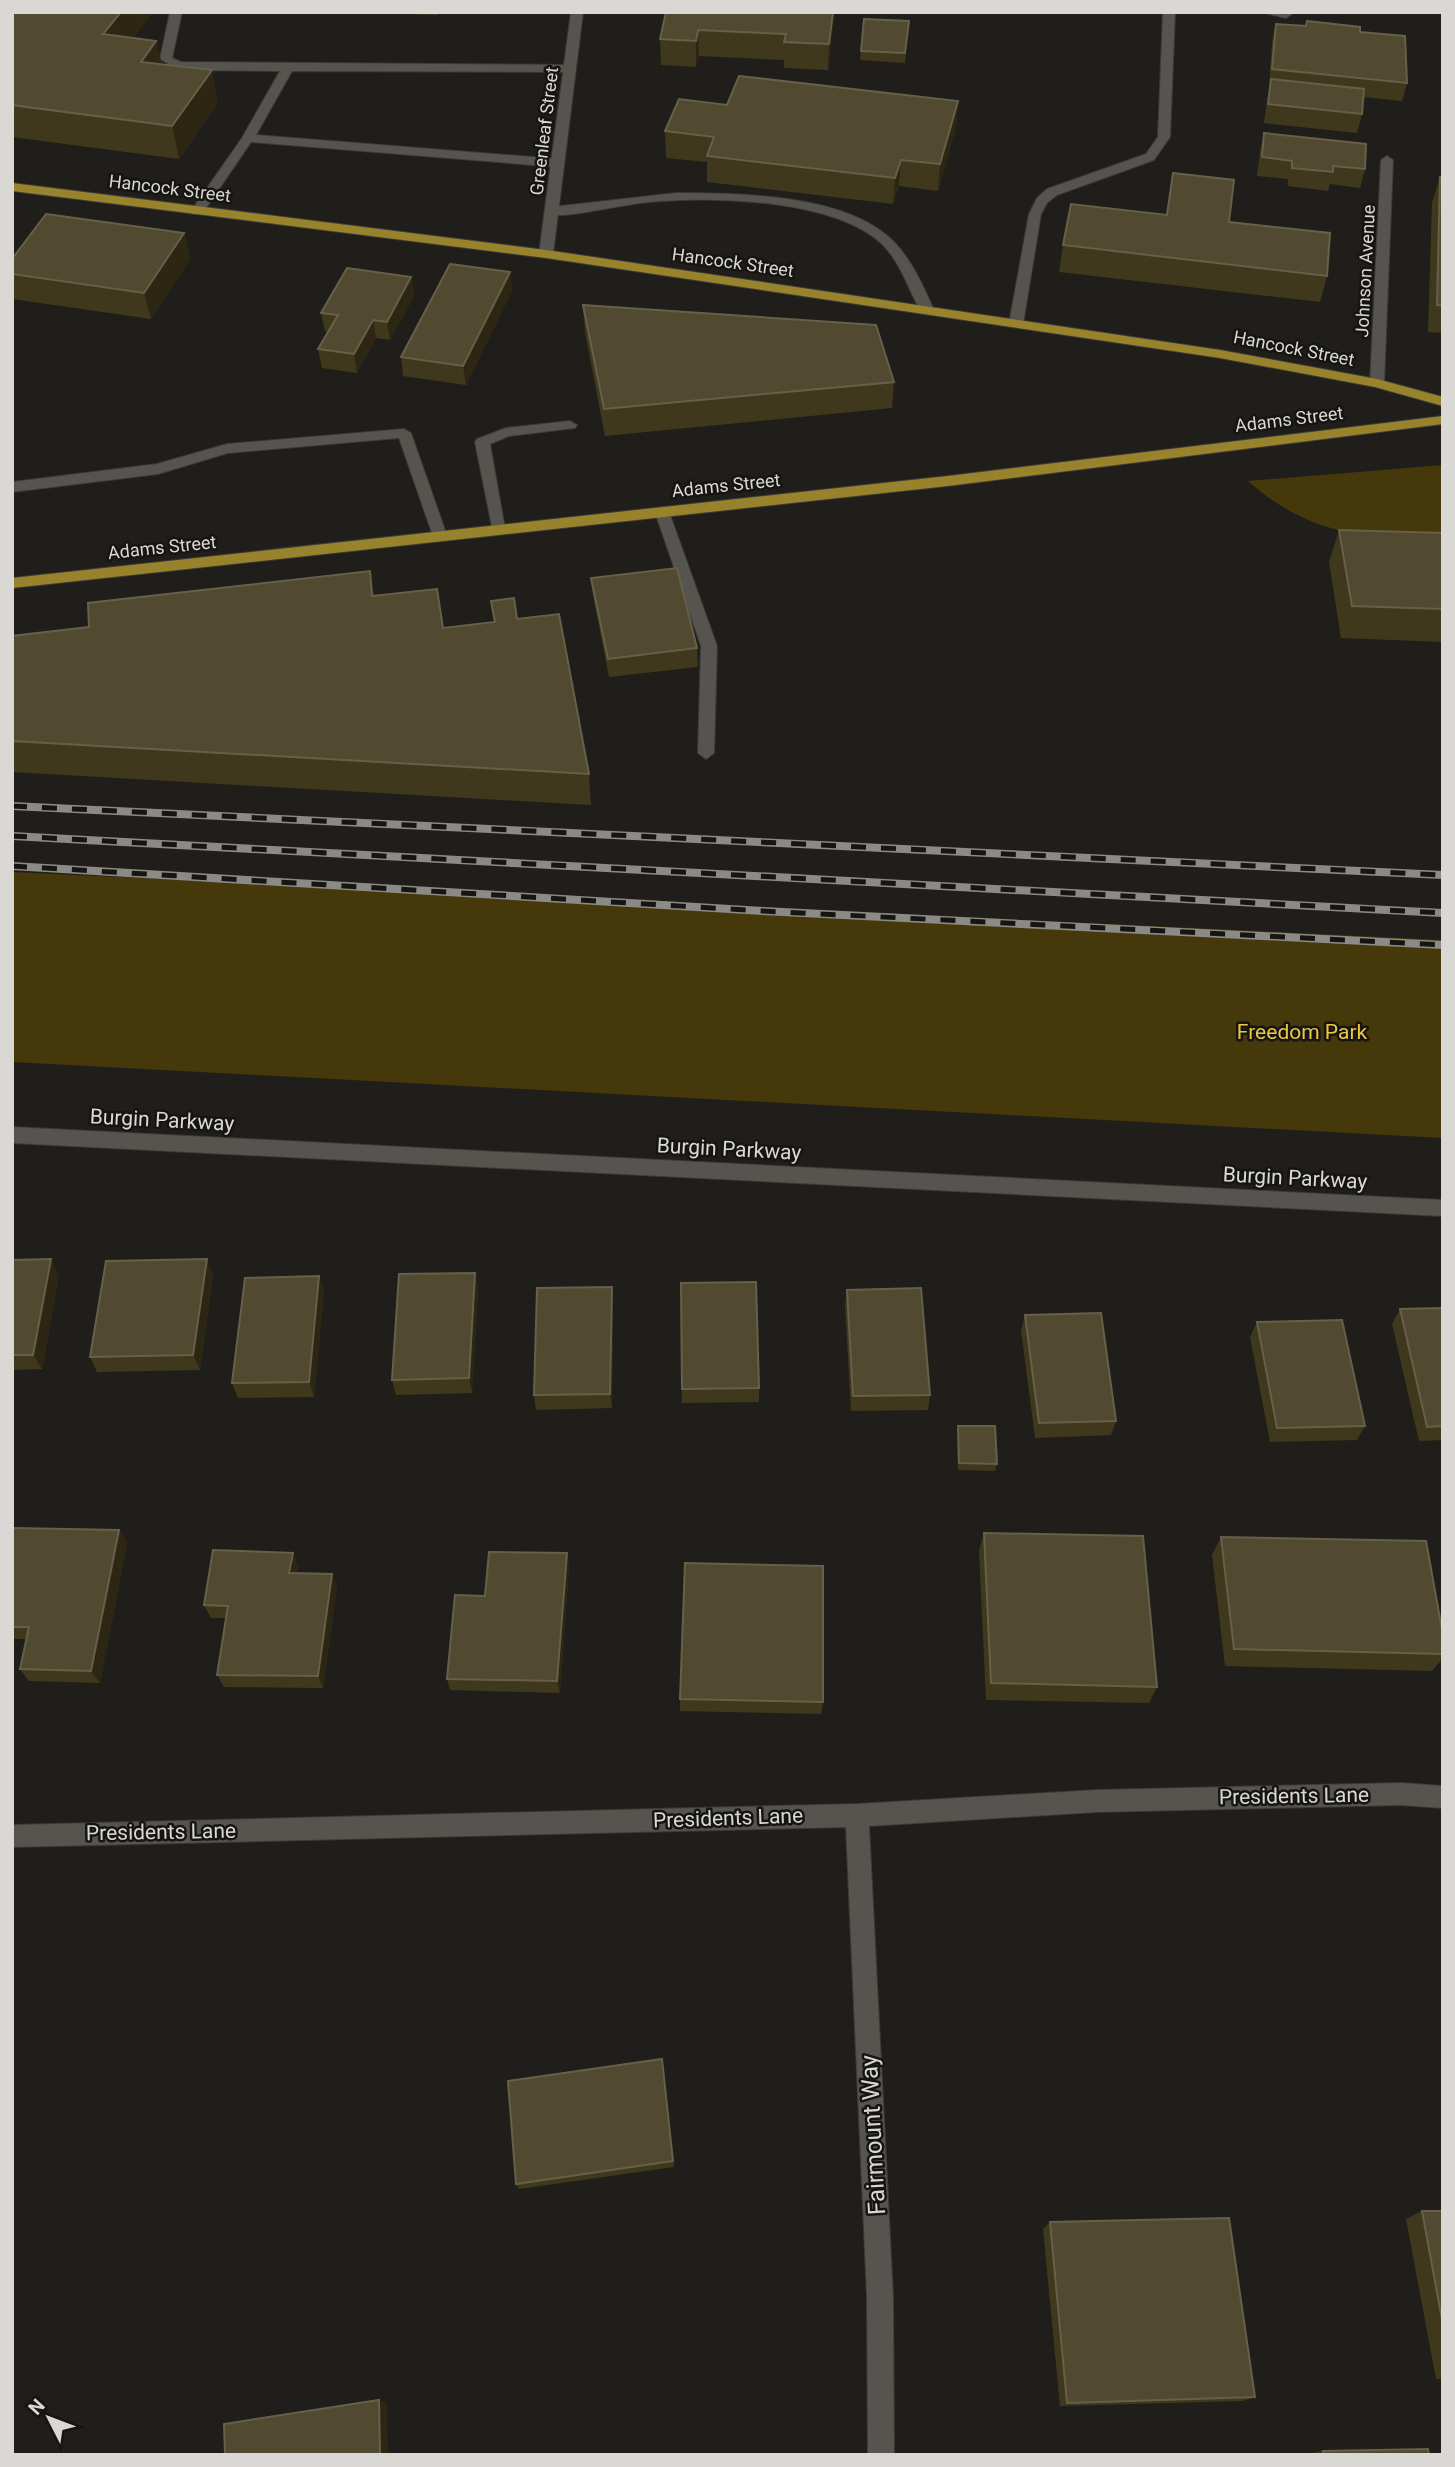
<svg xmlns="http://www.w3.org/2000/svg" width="1455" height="2467" viewBox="0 0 1455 2467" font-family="Roboto,sans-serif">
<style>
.green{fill:#45380b}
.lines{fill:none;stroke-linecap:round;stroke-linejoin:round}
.service-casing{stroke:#3c3a37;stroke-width:2}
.minor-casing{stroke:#3c3a37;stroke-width:2}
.tertiary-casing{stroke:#3c3a37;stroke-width:2}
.secondary-casing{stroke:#3c3a37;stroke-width:2}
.primary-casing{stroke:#3c3a37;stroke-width:2}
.service{fill:#55544f;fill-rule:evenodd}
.minor{fill:#55544f;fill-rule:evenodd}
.tertiary{fill:#55544f;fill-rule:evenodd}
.secondary{fill:#55544f;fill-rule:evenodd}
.primary{fill:#98822c;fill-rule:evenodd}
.rail-casing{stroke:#8c8a87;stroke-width:8}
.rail{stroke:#161511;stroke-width:5;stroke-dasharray:15;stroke-linecap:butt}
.wall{fill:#40381c}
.shaded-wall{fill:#2d2613}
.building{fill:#514930;stroke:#66604a;stroke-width:2}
.labels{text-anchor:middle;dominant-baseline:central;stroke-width:5;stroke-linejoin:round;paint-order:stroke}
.far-street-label{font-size:18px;fill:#d9d8d5;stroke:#161511}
.park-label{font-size:21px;fill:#ecc645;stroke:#161511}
.street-label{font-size:21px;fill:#d9d8d5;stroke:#161511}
.near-street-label{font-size:24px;fill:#d9d8d5;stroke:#161511}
</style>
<rect width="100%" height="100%" fill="#201e1a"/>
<g class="green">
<path d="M1443 465V543C1364 536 1311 537 1248 481Z"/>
<polygon points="12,872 1443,940 1443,1138 12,1062"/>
</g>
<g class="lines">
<g class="service-casing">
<g id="service">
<polygon points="170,12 182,12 172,58 181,62 573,65 573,71 569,72 292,71 256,135 558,159 564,163 558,167 251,142 202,214 192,214 191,211 242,138 280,71 179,70 160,59"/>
<polygon points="1163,12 1175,12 1170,137 1154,160 1057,195 1047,203 1041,214 1023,324 1021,327 1011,327 1009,324 1029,214 1037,198 1047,189 1146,154 1158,137"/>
<path d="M676 193C738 193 847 194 893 241 912 260 923 286 934 310L932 313H922C908 290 902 264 882 244 834 199 712 196 649 202 621 205 593 212 565 215H552L546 211 552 207Z"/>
<polygon points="570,421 577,425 575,428 509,436 490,444 505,529 498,534 493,532 475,442 477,439 506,428"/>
<polygon points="404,429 411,433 447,536 445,539 440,541 433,536 399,438 228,453 158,474 12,492 12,482 157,464 227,444"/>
<polygon points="662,507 669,512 717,646 714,753 706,759 698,753 701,646 655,512"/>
</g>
</g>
<g class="minor-casing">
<g id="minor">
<polygon points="1261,12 1291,12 1292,14 1286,18"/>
<polygon points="1387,156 1393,160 1384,383 1377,387 1370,383 1381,160"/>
<polygon points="1401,1783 1443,1786 1443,1808 1401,1805 1097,1812 869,1826 893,2297 894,2455 868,2455 867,2297 846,1827 12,1847 12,1825 857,1804 1097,1790"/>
</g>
</g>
<g class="tertiary-casing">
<polygon id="tertiary" points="571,12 583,12 553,254 546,258 539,254"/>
</g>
<g class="secondary-casing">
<polygon id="secondary" points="12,1127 1443,1200 1443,1216 12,1143"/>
</g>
<g class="primary-casing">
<g id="primary">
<polygon points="12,183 546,250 1220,350 1377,379 1443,397 1443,406 1375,387 1220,358 546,258 12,191"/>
<polygon points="1443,416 1443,424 948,486 12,588 12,578 948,476"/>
</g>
</g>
<use href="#service" class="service"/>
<use href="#minor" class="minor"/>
<use href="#tertiary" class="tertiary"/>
<use href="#secondary" class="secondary"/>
<use href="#primary" class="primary"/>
<g class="rail-casing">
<g id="rail">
<polyline points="12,806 1443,875"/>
<polyline points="12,836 1443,913"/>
<polyline points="12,866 763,911 1443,945"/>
</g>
</g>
<use href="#rail" class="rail"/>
</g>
<g class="wall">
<polygon points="12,12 151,12 151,14 133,38 156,41 162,64 218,103 179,159 12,137"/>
<polygon points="401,12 439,12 438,15 402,14"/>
<polygon points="666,12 835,12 828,70 784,68 784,60 699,56 696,67 661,65 660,39"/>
<polygon points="909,21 905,63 860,60 861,51"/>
<polygon points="1276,24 1360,32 1407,83 1402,101 1363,97 1362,114 1357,133 1264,123 1269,88 1272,42"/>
<polygon points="958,101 956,127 938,191 899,186 893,204 707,182 707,162 666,158 665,131 727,105"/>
<polygon points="1264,133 1365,169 1360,188 1330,184 1328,191 1288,186 1288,179 1257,176 1260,151"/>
<polygon points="1173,173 1229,222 1327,276 1320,302 1059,272 1063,245 1166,215"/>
<polygon points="1440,177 1443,177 1443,333 1428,332 1432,203"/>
<polygon points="184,233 190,259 151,319 12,299 12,259"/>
<polygon points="510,272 512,291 466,385 403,376 401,357"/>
<polygon points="411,277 414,296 390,340 376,338 357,373 322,368 318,349 328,332 325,331 321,313"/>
<polygon points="583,305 894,382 892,408 605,436 585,332"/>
<polygon points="1339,530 1443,533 1443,642 1341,638 1329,562"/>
<polygon points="370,571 374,596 443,628 494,622 491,601 517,619 589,774 591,805 12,772 12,636 89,627"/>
<polygon points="591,578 697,648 698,667 609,677 593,596"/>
<polygon points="12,1260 59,1275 42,1369 12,1370"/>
<polygon points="475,1273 478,1288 472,1393 396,1395 392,1380"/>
<polygon points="213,1275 200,1370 97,1372 90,1357"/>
<polygon points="612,1287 613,1303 612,1408 536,1410 534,1395"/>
<polygon points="847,1290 930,1395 928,1410 851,1411 845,1305"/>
<polygon points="324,1291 314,1397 238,1398 232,1383"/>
<polygon points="1443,1308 1443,1440 1419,1441 1392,1324 1400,1309"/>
<polygon points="1025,1315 1116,1421 1111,1435 1035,1438 1021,1330"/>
<polygon points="1257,1322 1365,1426 1357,1440 1270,1442 1250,1337"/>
<polygon points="759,1388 759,1402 682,1403 682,1389"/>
<polygon points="958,1426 997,1464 995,1471 958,1470 957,1433"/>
<polygon points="12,1528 119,1530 127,1543 100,1683 29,1681 20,1669 26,1639 12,1639"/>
<polygon points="984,1533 1157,1687 1149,1703 986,1700 979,1551"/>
<polygon points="1221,1537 1443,1635 1443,1658 1432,1671 1225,1666 1212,1555"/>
<polygon points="293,1553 298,1566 297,1573 337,1586 323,1688 224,1687 217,1675 226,1618 211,1618 204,1605"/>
<polygon points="567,1553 569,1566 560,1693 450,1690 447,1679 485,1596"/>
<polygon points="680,1699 823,1702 821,1714 680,1711"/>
<polygon points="662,2059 674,2167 519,2189 516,2184"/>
<polygon points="1422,2211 1443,2211 1443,2379 1436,2379 1406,2219"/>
<polygon points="1050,2222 1255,2397 1243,2401 1060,2406 1043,2229"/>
<polygon points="1323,2451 1429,2455 1314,2455 1313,2453"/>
</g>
<g class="shaded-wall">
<polygon points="121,12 151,12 151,14 111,67 103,34"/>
<polygon points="833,12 835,13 828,70 829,44"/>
<polygon points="698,30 699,56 696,67 696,41"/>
<polygon points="156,41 164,73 141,62"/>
<polygon points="212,70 218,103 179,159 172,126"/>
<polygon points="958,101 956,127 938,191 940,164"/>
<polygon points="901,160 899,186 893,204 895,178"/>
<polygon points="184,233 190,259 151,319 144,293"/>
<polygon points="510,272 512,291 466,385 463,366"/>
<polygon points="411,277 414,296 390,340 387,322"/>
<polygon points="373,320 376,338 357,373 354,354"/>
<polygon points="51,1259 59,1275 42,1369 33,1355"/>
<polygon points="207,1259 213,1275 200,1370 193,1355"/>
<polygon points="475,1273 478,1288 472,1393 469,1378"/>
<polygon points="319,1276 324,1291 314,1397 309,1382"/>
<polygon points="612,1287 613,1303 612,1408 610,1394"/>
<polygon points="119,1530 127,1543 100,1683 91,1671"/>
<polygon points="293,1553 298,1566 295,1586 289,1573"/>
<polygon points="567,1553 569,1566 560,1693 557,1681"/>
<polygon points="332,1574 337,1586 323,1688 318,1676"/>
<polygon points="379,2400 387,2404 388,2455 380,2455"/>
</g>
<g class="building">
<polygon points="12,12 121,12 103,34 156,41 141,62 212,70 172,126 12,105"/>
<polygon points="666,12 833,12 829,44 784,42 786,34 698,30 696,41 660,39"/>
<polygon points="864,19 909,21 905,53 861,51"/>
<polygon points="1307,21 1360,27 1360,32 1405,36 1407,83 1272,69 1276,24 1306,26"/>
<polygon points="739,76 958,101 940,164 901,160 895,178 707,156 714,137 665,131 679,99 727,105"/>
<polygon points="1271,79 1364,89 1362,114 1268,104"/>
<polygon points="1264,133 1366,144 1365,169 1333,166 1333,172 1292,168 1292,161 1262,157"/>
<polygon points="1173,173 1234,180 1229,222 1330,233 1327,276 1063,245 1071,204 1167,215"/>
<polygon points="1440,177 1443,177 1443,306 1437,305"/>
<polygon points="46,214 184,233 144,293 12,274 12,259"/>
<polygon points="450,264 510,272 463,366 401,357"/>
<polygon points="347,268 411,277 387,322 373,320 354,354 318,349 338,315 321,313"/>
<polygon points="583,305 876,325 894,382 604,409"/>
<polygon points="1339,530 1443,533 1443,609 1352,606"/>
<polygon points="677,568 697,648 608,659 591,578"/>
<polygon points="370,571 372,596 437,589 443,628 495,622 491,601 514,598 517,619 559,614 589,774 12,741 12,636 89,627 88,603"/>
<polygon points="51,1259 33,1355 12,1355 12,1260"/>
<polygon points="207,1259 193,1355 90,1357 106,1261"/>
<polygon points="475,1273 469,1378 392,1380 399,1274"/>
<polygon points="319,1276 309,1382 232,1383 245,1278"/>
<polygon points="756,1282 759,1388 682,1389 681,1283"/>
<polygon points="612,1287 610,1394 534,1395 537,1288"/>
<polygon points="921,1288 930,1395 853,1396 847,1290"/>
<polygon points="1443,1308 1443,1426 1427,1427 1400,1309"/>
<polygon points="1101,1313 1116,1421 1039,1423 1025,1315"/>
<polygon points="1342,1320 1365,1426 1277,1428 1257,1322"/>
<polygon points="958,1426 995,1426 997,1464 959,1463"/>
<polygon points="12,1528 119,1530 91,1671 20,1669 29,1627 12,1627"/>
<polygon points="984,1533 1143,1536 1157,1687 991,1683"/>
<polygon points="1221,1537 1426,1541 1443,1635 1443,1654 1234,1649"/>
<polygon points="213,1550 293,1553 289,1573 332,1574 318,1676 217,1675 228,1606 204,1605"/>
<polygon points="489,1552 567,1553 557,1681 447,1679 455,1595 485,1596"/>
<polygon points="685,1563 823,1566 823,1702 680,1699"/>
<polygon points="662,2059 673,2161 516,2184 508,2081"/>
<polygon points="1422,2211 1443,2211 1443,2325"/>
<polygon points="1229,2218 1255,2397 1067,2403 1050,2222"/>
<polygon points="379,2400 380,2455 225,2455 224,2424"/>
<polygon points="1428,2449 1429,2455 1324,2455 1323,2451"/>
</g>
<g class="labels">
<g class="far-street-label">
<text transform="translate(544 131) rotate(-83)">Greenleaf Street</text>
<text transform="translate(170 188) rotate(7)">Hancock Street</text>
<text transform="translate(733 262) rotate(8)">Hancock Street</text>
<text transform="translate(1365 271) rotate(-87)">Johnson Avenue</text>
<text transform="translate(1294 348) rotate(11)">Hancock Street</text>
<text transform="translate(1289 419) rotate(-7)">Adams Street</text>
<text transform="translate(726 485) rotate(-6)">Adams Street</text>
<text transform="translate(162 547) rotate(-6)">Adams Street</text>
</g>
<g class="park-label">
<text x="1302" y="1032">Freedom Park</text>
</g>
<g class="street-label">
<text transform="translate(162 1120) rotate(3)">Burgin Parkway</text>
<text transform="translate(729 1149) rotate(3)">Burgin Parkway</text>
<text transform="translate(1295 1178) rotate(3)">Burgin Parkway</text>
<text transform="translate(1294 1796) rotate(-1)">Presidents Lane</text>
<text transform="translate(728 1818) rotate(-2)">Presidents Lane</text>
<text transform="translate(161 1832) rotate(-1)">Presidents Lane</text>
</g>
<g class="near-street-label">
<text transform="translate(873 2135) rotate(-93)">Fairmount Way</text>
</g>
</g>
<rect width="1455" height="2467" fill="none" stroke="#d9d8d5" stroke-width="28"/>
<g transform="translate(49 2418) rotate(312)" stroke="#161511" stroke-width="5" paint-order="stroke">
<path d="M0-5L12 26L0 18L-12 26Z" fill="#d9d8d5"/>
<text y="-10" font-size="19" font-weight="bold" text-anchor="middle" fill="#d9d8d5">N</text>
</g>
</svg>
